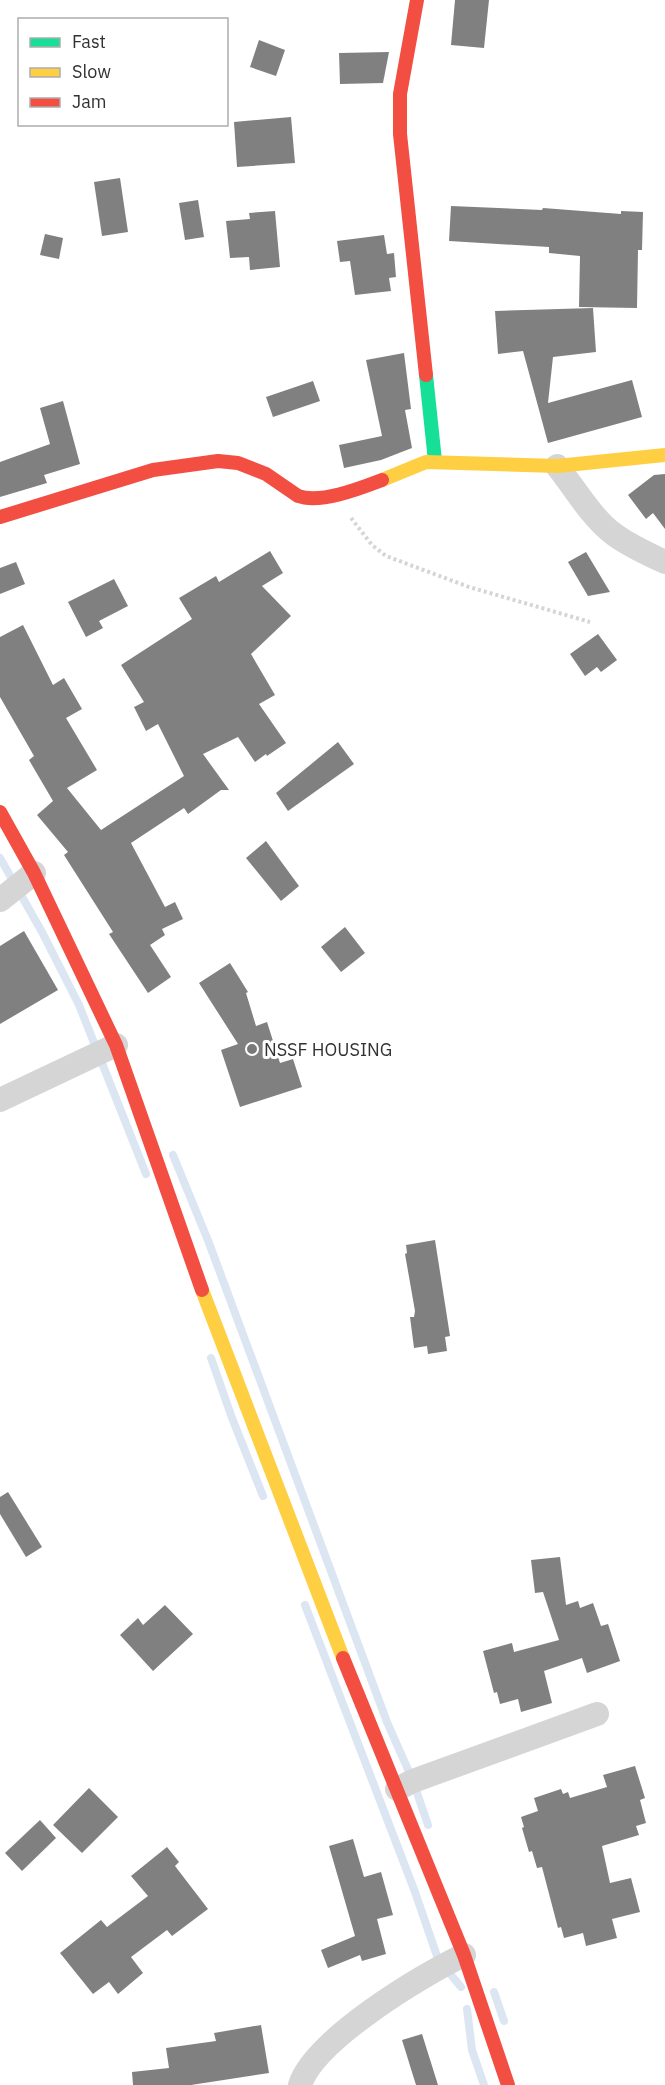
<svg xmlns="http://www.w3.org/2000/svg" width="665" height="2085" viewBox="0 0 665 2085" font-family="'IBM Plex Sans',sans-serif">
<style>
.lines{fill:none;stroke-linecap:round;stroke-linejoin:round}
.stream{stroke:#dbe6f2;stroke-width:8}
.building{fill:#808080}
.path{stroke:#d5d5d5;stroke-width:4;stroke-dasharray:3 3;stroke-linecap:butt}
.street{stroke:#d5d5d5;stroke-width:24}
.fast{stroke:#16e098;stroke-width:14}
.slow{stroke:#ffcf43;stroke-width:14}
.jam{stroke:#f24e42;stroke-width:14}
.poi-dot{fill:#797979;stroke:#fff;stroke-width:2}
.labels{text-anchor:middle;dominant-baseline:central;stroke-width:6;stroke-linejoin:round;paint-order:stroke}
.poi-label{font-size:18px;fill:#313131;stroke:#fff;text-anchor:start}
</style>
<rect width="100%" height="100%" fill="#fff"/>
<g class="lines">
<g class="stream">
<polyline points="0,858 42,932 79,1005 146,1174"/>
<polyline points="173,1155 209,1243 387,1722 413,1781 428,1825"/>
<polyline points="211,1358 232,1418 263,1496"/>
<polyline points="305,1605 415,1892 438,1959 461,1987"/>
<polyline points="494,1992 504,2021"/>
<polyline points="467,2009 472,2050 484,2085"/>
</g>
</g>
<g class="building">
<polygon points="455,0 489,0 484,48 451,45"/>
<polygon points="259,40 285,50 276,76 250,67"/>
<polygon points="389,52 383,83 340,84 339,53"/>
<polygon points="291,117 295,163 237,167 234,122"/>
<polygon points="120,178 128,232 102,236 94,182"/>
<polygon points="198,200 204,237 185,240 179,203"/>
<polygon points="451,206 542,210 543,208 621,214 621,211 643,212 642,250 638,250 637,308 579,307 580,256 549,253 549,247 449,241"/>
<polygon points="275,211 280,267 250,270 249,257 230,258 226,221 250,219 249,213"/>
<polygon points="45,234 63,238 59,259 40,255"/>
<polygon points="384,235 387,254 394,253 396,277 389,278 391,291 355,295 350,261 340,262 337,241"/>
<polygon points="593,308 596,352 553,357 548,403 632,380 642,417 548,443 523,351 498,354 495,311"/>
<polygon points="404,353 411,409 405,410 412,448 381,460 344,468 339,445 382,436 366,360"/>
<polygon points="313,381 320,401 273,417 266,397"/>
<polygon points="63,401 80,464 44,475 47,483 0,497 0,462 50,444 40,408"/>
<polygon points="665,474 665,529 653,513 646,519 628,495 654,475"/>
<polygon points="270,551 283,573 262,586 291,616 251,654 275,695 259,704 286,743 267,756 266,754 255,762 238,737 203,754 229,790 221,790 188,814 184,808 131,843 165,907 175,902 183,919 162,929 165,935 150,945 171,977 148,993 109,934 113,932 64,855 68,852 37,815 53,801 29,760 34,756 0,697 0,637 23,625 53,685 64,678 82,709 66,718 97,770 67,788 101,830 184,776 158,724 146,731 134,707 144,702 121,665 192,619 179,598 216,576 219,582"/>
<polygon points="586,552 610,592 588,596 568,562"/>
<polygon points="16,562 25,584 0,594 0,568"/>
<polygon points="114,579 128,606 99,621 103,628 86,637 68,602"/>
<polygon points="598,634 617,660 601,672 597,667 585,676 570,654"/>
<polygon points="338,742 354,764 288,811 276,793"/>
<polygon points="266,841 299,886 281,901 246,858"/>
<polygon points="345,927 365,953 341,972 321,947"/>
<polygon points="24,931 58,990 0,1024 0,946"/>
<polygon points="230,963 248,992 246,993 256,1026 267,1022 280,1063 293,1059 302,1087 240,1107 221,1050 238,1044 199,983"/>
<polygon points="435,1240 450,1336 445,1337 447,1351 428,1354 427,1346 414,1348 410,1317 414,1317 415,1311 405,1254 407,1253 406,1245"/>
<polygon points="8,1492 42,1547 26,1557 0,1514 0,1497"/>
<polygon points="560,1557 566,1605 578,1601 580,1608 593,1603 601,1626 608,1624 620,1661 587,1673 582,1658 544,1671 552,1703 521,1712 518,1699 500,1704 497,1692 494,1693 483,1651 512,1643 514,1652 559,1640 543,1592 535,1593 531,1560"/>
<polygon points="165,1605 193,1634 153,1671 120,1635 138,1618 143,1625"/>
<polygon points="635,1766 645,1798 640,1800 646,1823 636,1826 639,1835 602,1846 610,1883 631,1878 640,1912 612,1919 617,1938 586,1946 583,1933 564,1938 561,1927 558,1928 542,1867 537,1868 532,1851 529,1852 522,1828 524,1827 521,1817 538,1811 534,1798 561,1789 563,1794 568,1792 570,1798 607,1787 603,1775"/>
<polygon points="89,1788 118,1817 82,1853 53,1825"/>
<polygon points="40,1820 56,1838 22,1871 5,1853"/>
<polygon points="353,1839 364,1877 381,1872 393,1915 377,1919 386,1954 362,1961 360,1955 328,1968 321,1950 355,1936 329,1846"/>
<polygon points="167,1847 179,1862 175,1866 208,1909 172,1936 167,1930 131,1957 143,1973 118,1994 109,1982 93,1994 60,1953 101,1920 107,1927 148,1896 131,1876"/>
<polygon points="261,2025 269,2073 191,2085 133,2085 132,2072 169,2068 166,2048 216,2041 214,2033"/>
<polygon points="422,2034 438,2085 416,2085 402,2040"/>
</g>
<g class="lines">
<polyline class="path" points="351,518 372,545 386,556 469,587 590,622"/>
<g class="street">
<path d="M557 466C574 487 593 520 615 535 630 546 648 554 665 562"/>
<polyline points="0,900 34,873"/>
<polyline points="0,1100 116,1045"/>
<polyline points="397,1789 413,1781 597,1714"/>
<path d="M300 2085C314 2040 422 1975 464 1955"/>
</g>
<polyline class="fast" points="426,375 435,461"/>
<g class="slow">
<polyline points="382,480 426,462 557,466 665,455"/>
<polyline points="202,1290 343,1658"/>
</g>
<g class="jam">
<polyline points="417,0 400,94 400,134 426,375"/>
<path d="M0 517 153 470 218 461 238 463 266 474 298 496C321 504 361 488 382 480"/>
<polyline points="0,812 34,873 116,1045 202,1290"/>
<polyline points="343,1658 464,1955 508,2085"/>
</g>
</g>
<circle class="poi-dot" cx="252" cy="1049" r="6"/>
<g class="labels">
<g class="poi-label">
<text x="264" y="1049">NSSF HOUSING</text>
</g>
</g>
<rect x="18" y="18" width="210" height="108" fill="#ffffff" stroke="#adadad" stroke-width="1.5"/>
<rect x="30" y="38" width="30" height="9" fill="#16e098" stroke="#adadad" stroke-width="1.5"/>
<text x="72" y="48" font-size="18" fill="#313131">Fast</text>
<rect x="30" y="68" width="30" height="9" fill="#ffcf43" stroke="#adadad" stroke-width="1.5"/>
<text x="72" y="78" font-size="18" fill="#313131">Slow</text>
<rect x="30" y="98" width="30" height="9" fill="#f24e42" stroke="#adadad" stroke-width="1.5"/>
<text x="72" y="108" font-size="18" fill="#313131">Jam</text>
</svg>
